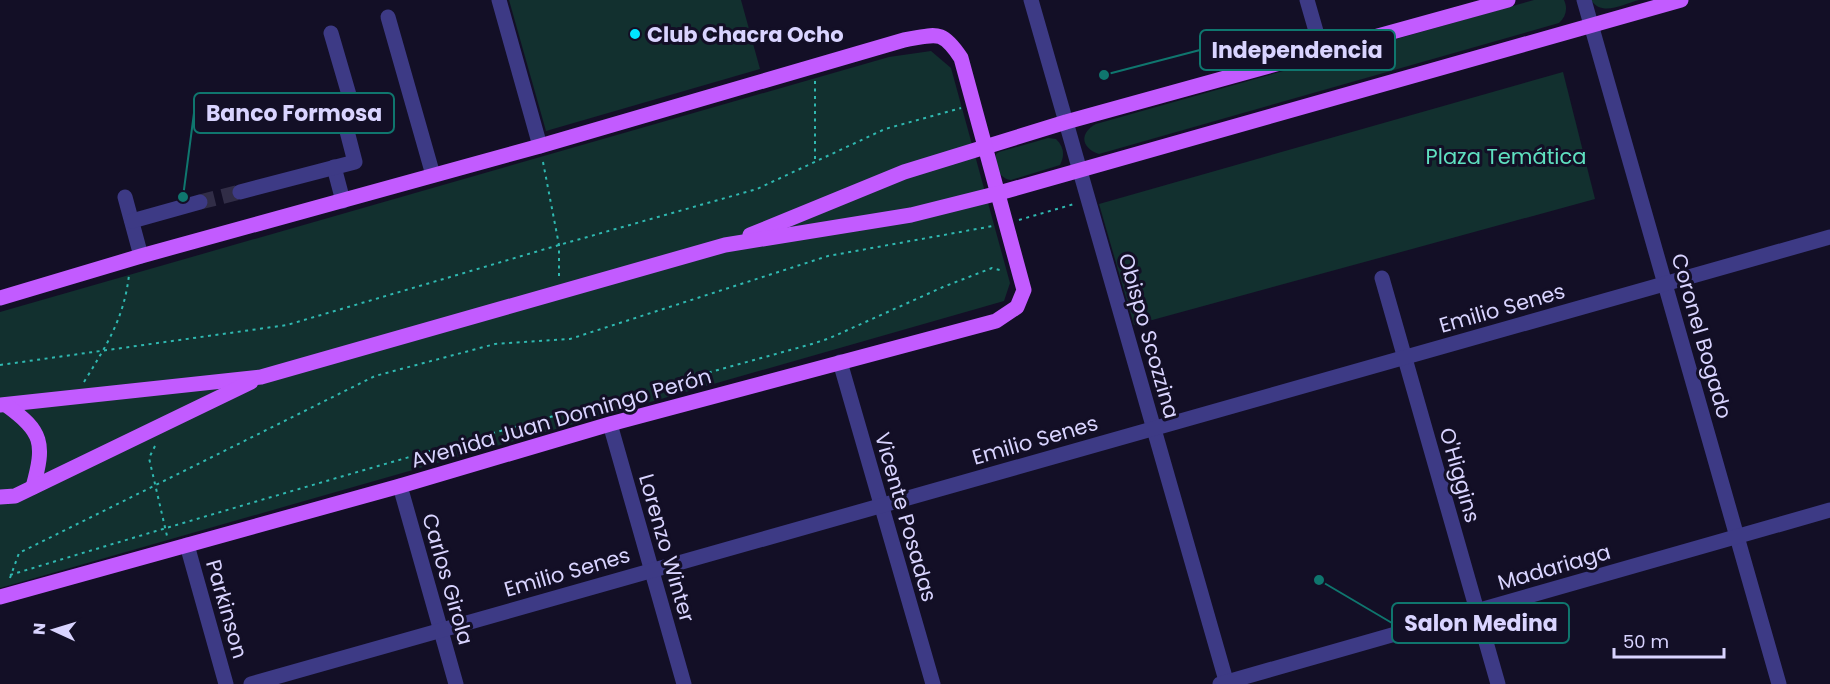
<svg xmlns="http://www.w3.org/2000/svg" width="1830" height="684" viewBox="0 0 1830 684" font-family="Poppins,sans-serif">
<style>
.green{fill:#12302f}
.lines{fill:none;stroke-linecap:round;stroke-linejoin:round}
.minor-tunnel{stroke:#312d47;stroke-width:15;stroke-dasharray:15 8;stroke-linecap:butt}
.path{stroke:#2fb8b0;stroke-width:2;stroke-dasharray:3 4.5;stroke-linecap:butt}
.minor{stroke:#3d3a85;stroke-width:15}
.major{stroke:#c25bff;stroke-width:15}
.poi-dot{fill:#00e5ff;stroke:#130f26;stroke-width:2}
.labels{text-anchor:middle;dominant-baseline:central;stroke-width:6;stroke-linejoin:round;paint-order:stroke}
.poi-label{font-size:21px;font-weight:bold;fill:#d9d4ff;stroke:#130f26;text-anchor:start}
.park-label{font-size:21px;fill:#5fe0c0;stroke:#130f26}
.street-label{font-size:21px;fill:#d9d4ff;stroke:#130f26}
.leader{fill:none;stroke:#0f766e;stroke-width:2}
.callout-dot{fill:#0f766e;stroke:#130f26;stroke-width:2}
.callout{fill:#130f26;stroke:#0f766e;stroke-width:2}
.callout-label{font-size:22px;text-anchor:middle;font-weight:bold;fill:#d9d4ff}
</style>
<rect width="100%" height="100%" fill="#130f26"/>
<g class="green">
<polygon points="509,0 741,0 760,69 546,131"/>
<path d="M1534 0H1564C1568 9 1566 16 1559 23L1099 154C1081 148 1079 133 1096 124Z"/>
<path d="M1591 0H1639C1623 4 1602 17 1591 0Z"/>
<polygon points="931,51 951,68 1010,283 1004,301 0,588 0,312 889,57"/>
<polygon points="1563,72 1595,199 1134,325 1099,204"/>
<path d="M1048 138 1056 139C1064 147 1065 155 1060 165L1011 180C999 179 995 166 996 154L999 152Z"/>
</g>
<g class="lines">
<polyline class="minor-tunnel" points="200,202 240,192"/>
<g class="path">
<polyline points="815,81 815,162"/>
<polyline points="543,162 559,245 559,278"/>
<polyline points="1019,220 1074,204"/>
<polyline points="0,365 287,325 559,245 757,189 885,129 961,108"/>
<path d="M84 382C106 346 124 319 129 275"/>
<polyline points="155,446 149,458 167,536"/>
<path d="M10 575C276 494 543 418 812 344L830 338 943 287 992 268 1003 271"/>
<polyline points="10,578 19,553 375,376 495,344 570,339 828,256 993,226"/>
</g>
<g class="minor">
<polyline points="499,0 540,146"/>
<polyline points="1031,0 1227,684"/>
<polyline points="1307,0 1322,52"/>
<polyline points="1584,0 1779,684"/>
<polyline points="388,17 433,175"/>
<polyline points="334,167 343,201"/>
<polyline points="240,192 355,162 341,108 352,105 331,33"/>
<polyline points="125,197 141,256"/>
<polyline points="132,221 200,202"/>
<polyline points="1382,278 1498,684"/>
<polyline points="840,362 933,684"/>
<polyline points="610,424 684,684"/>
<polyline points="400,486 456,684"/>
<polyline points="187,545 226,684"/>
<polyline points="251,684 1830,237"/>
<polyline points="1220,684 1830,510"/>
</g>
<g class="major">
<polyline points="750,235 904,172 1066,122 1508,0"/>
<path d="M0 298 141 256 540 146 904 40C936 35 941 28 961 58L1024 290 1017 307 996 321 610 424 400 486 0 597"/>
<polyline points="0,405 261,377 725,245 911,215 999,193 1681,0"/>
<path d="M6 405C43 432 45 443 33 487"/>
<polyline points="0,497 15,496 251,382"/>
</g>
</g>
<circle class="poi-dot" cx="635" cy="34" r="6"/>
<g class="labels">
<g class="poi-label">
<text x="647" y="34">Club Chacra Ocho</text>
</g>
<g class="park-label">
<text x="1506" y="156">Plaza Temática</text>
</g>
<g class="street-label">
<text transform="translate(1502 308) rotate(-16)">Emilio Senes</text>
<text transform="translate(1149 336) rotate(74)">Obispo Scozzina</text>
<text transform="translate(1702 336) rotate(74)">Coronel Bogado</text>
<text transform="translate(561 418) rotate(-16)">Avenida Juan Domingo Perón</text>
<text transform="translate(1035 440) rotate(-16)">Emilio Senes</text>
<text transform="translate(1460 475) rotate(74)">O'Higgins</text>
<text transform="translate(906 517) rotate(74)">Vicente Posadas</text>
<text transform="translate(667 548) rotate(74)">Lorenzo Winter</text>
<text transform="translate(1554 567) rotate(-16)">Madariaga</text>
<text transform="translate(567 572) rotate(-16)">Emilio Senes</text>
<text transform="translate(448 579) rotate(74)">Carlos Girola</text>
<text transform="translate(227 609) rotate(74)">Parkinson</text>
</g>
</g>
<path class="leader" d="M1104 75L1200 50M183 197L194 113M1319 580L1392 623"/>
<g class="callout-dot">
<circle cx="1104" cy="75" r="6"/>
<circle cx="183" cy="197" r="6"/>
<circle cx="1319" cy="580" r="6"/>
</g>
<g class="callout">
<rect x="1200" y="30" width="195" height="40" rx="6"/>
<rect x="194" y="93" width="200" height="40" rx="6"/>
<rect x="1392" y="603" width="177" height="40" rx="6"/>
</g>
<g class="callout-label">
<text x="1297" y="58">Independencia</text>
<text x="294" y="121">Banco Formosa</text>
<text x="1481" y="631">Salon Medina</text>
</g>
<g transform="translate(54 630) rotate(274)" stroke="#130f26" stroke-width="4.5" paint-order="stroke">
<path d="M0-4.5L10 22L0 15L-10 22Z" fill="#d9d4ff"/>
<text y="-9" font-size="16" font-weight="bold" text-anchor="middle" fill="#d9d4ff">N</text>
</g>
<path d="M1614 648v9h110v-9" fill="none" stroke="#d9d4ff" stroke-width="3"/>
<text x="1623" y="648" font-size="18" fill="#d9d4ff" stroke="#130f26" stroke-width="4.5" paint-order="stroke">50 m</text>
</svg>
